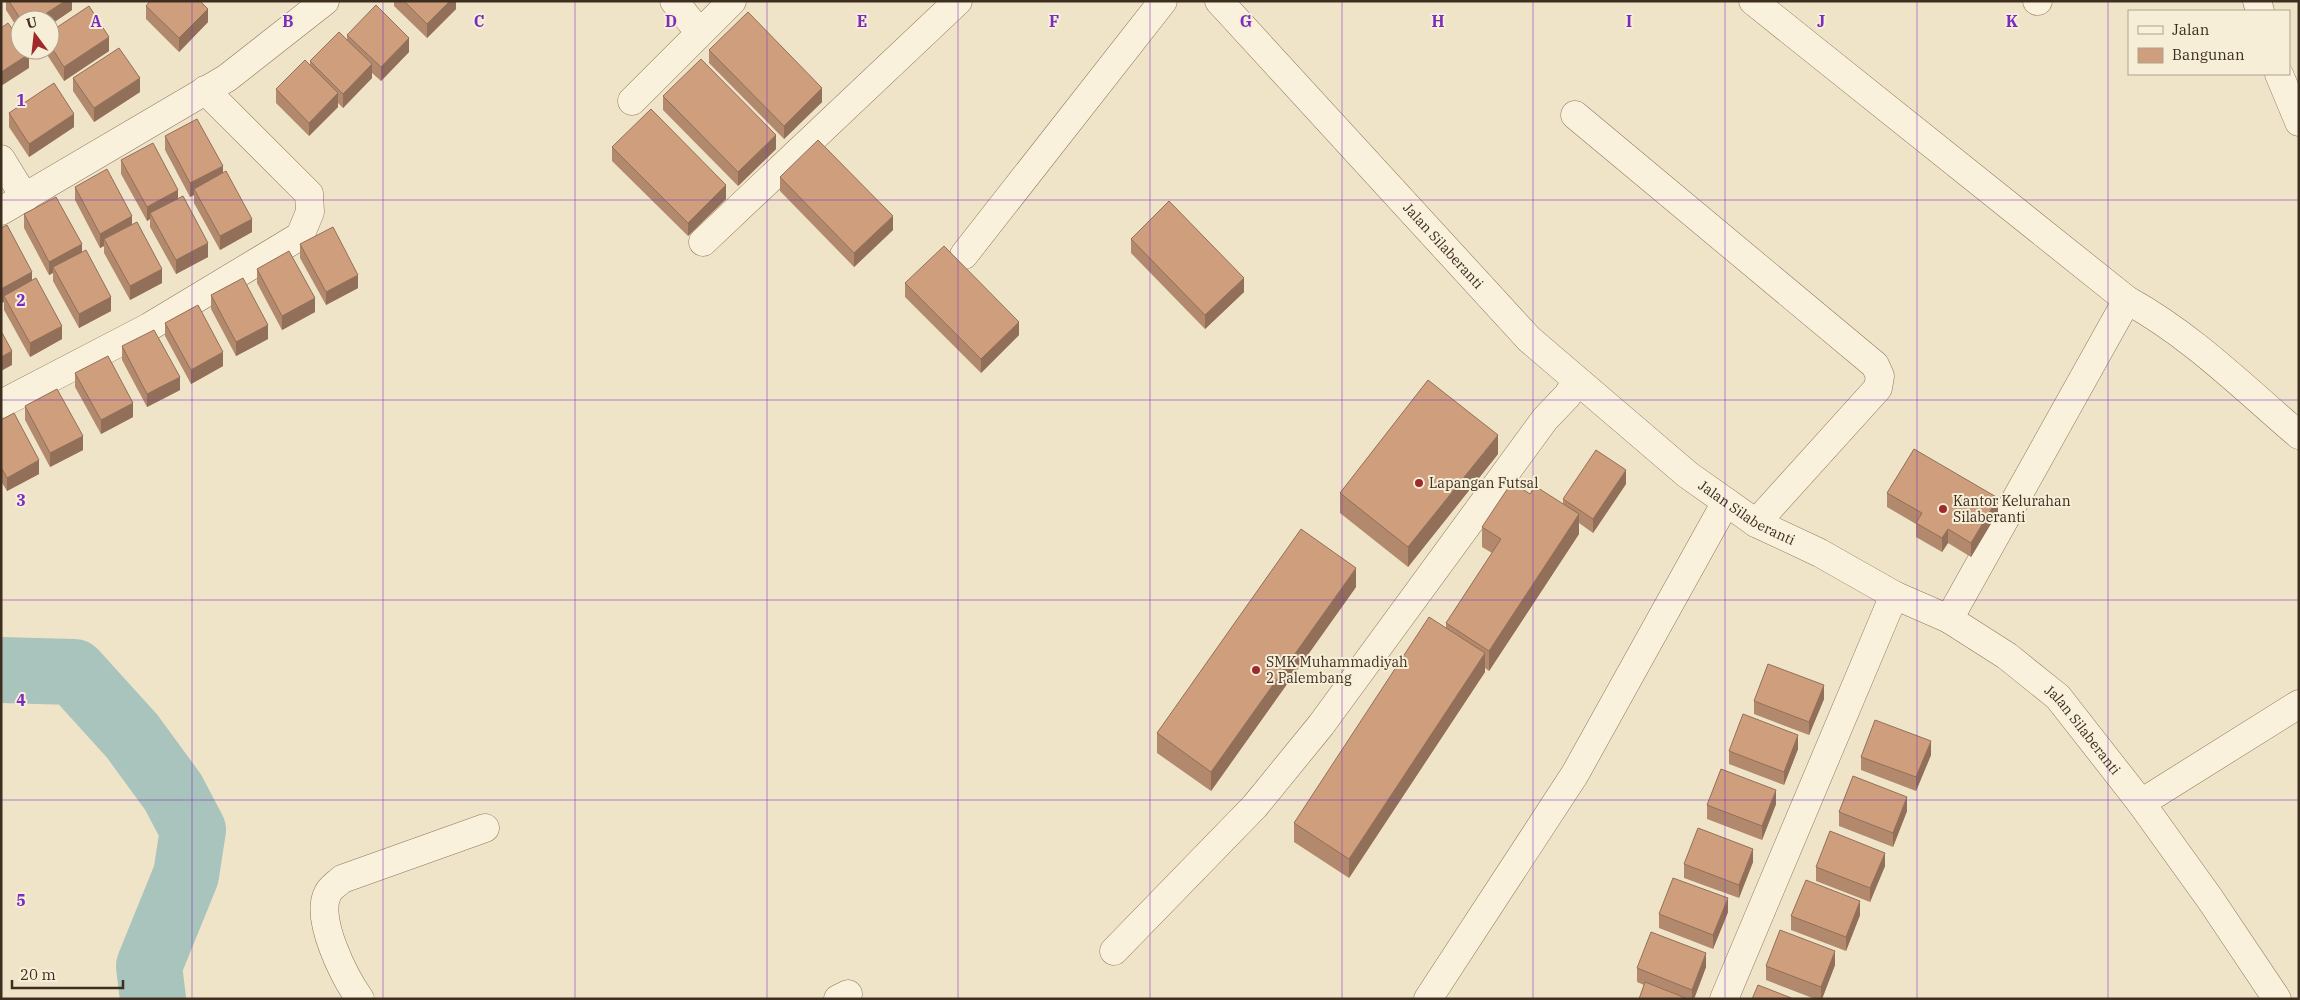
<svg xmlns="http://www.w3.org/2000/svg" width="2300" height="1000" viewBox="0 0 2300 1000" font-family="'IBM Plex Serif',serif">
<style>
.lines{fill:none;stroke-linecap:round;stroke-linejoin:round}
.river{stroke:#a9c4bc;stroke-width:66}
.minor-casing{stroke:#8d765c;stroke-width:29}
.minor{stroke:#faf1dc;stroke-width:28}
.wall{fill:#b2896c}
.shaded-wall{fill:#916f58}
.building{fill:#cf9f7d;stroke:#916f58}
.grid{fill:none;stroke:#7b2cbf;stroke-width:1;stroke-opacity:0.55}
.poi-dot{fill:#9e2a2b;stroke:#f7eed8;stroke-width:2}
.labels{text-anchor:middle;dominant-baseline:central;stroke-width:4;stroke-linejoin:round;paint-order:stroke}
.street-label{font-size:14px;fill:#3d2e20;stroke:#f7eed8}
.poi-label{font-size:14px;fill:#3d2e20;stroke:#f7eed8;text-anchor:start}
.grid-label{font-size:16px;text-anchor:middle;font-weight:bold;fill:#7b2cbf;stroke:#f7eed8;stroke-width:4;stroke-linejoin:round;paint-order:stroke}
</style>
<rect width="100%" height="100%" fill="#f0e4c8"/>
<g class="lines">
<polyline class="river" points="1,670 74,672 132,736 173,792 193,830 186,875 149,966 153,999"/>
<g class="minor-casing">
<g id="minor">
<polyline points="674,1 699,32"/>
<path id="s1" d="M1219 1 1529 339 1688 475 1756 523 1820 553 1894 595 1949 619 2007 656 2058 697 2141 803 2210 899 2277 999"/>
<path d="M1753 1 2127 300C2191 335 2244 388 2299 435"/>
<polyline points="2037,1 2038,1"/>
<polyline points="2257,1 2260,11"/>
<polyline points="2279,74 2299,122"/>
<polyline points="632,101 732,1"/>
<polyline points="1575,115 1875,365 1880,376 1878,388 1756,523"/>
<polyline points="1,159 25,198"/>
<polyline points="1,211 227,78 325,1"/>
<polyline points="703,242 958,1"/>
<polyline points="964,255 1163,1"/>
<polyline points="1,404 149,327 300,236 310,212 309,194 205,90"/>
<polyline points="1949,619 2127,300"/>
<polyline points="2141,803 2299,704"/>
<polyline points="1114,951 1255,806 1321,725 1545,419 1567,396 1577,381"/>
<path d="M360 999C345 978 314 918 328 893 330 888 338 883 342 879L485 828"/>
<polyline points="838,999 848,994"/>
<polyline points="1428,999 1575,774 1726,502"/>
<polyline points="1724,999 1894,595"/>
</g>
</g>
<use href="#minor" class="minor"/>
</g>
<g class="wall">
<polygon points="6,1 72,1 72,10 50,25 50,20 20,20 20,32 6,10"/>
<polygon points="394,1 456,1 456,9 427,38 394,6"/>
<polygon points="146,6 208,22 179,52 146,19"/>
<polygon points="50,32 109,51 64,81 44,50 50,50"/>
<polygon points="347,35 409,52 381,81 372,73 372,78 343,108 338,103 338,107 309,136 276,103 276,89 310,64 310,61 347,40"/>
<polygon points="709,50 822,102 784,139 709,63"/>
<polygon points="73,78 140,92 94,122 73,91"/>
<polygon points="663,96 776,149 738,186 663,110"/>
<polygon points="9,113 74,127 29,157 9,127"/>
<polygon points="165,136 223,174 252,232 220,250 194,203 194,195 190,197 165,150"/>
<polygon points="612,147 726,199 688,236 612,161"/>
<polygon points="121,160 178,198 208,257 176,274 150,227 150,219 147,221 121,174"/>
<polygon points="780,177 893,230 854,267 780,191"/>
<polygon points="75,187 132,224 162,283 130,300 104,253 104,246 100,248 75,200"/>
<polygon points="24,214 82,252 111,311 79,328 53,281 53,273 49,275 24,228"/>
<polygon points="1,228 32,281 62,339 30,357 4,310 4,302 1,303"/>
<polygon points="1131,239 1244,292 1205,329 1131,253"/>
<polygon points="300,244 358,288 326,305 300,258"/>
<polygon points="257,269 315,312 282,330 257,283"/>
<polygon points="905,283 1019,335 981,373 905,297"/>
<polygon points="211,295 268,339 236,356 211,309"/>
<polygon points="165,323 223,366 191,384 165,336"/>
<polygon points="122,346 180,390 147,407 122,360"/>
<polygon points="75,373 133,417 101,434 75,387"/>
<polygon points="25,406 83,450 50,467 25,420"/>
<polygon points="1,420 39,474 7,491 1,481"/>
<polygon points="1498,454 1408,567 1340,513 1340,493"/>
<polygon points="1626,484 1593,533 1579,523 1579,534 1489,671 1485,668 1485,672 1349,878 1294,842 1294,823 1446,628 1446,623 1492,553 1482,547 1482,527 1530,494 1563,504 1563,499"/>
<polygon points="1887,493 1998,512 1971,557 1948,543 1942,552 1916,537 1916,524 1887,507"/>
<polygon points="1356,587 1211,791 1157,753 1157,733"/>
<polygon points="1824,699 1809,735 1754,714 1754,701"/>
<polygon points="1798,749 1784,785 1729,764 1729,751"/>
<polygon points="1931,755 1916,791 1861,770 1861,757"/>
<polygon points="1776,804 1762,840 1707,819 1707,805"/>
<polygon points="1907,811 1893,847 1839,826 1839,812"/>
<polygon points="1753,862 1739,898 1684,878 1684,864"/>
<polygon points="1885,866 1870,902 1816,881 1816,867"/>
<polygon points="1728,912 1713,949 1659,928 1659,914"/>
<polygon points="1860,915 1846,951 1791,930 1791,916"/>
<polygon points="1835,965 1822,999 1815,999 1766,980 1766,966"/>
<polygon points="1706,967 1694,999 1639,999 1644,985 1637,982 1637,968"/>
</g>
<g class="shaded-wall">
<polygon points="65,1 72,1 72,10 50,25 50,20 36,20"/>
<polygon points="450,1 456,1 456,9 427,38 427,24"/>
<polygon points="208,9 208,22 179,52 179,38"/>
<polygon points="109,37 109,51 64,81 64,67"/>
<polygon points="409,38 409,52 381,81 381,67"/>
<polygon points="29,54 29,68 1,86 1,72"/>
<polygon points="372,64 372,78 343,108 343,94"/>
<polygon points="140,78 140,92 94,122 94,108"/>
<polygon points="822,88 822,102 784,139 784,126"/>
<polygon points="338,93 338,107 309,136 309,123"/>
<polygon points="74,114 74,127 29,157 29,144"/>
<polygon points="776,135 776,149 738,186 738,172"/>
<polygon points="223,166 223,180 194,189 194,195 190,197 190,183"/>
<polygon points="726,185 726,199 688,236 688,223"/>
<polygon points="178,190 178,204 150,213 150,219 147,221 147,207"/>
<polygon points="132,216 132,230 104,239 104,246 100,248 100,234"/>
<polygon points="893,216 893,230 854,267 854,253"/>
<polygon points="252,219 252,232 220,250 220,236"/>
<polygon points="208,243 208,257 176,274 176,260"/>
<polygon points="82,244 82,258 53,267 53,273 49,275 49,262"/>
<polygon points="162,269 162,283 130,300 130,286"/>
<polygon points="32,272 32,286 4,296 4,302 1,303 1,289"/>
<polygon points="358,275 358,288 326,305 326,292"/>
<polygon points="1244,278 1244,292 1205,329 1205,315"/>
<polygon points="111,297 111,311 79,328 79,314"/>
<polygon points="315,298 315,312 282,330 282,316"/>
<polygon points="1019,322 1019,335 981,373 981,359"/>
<polygon points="268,325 268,339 236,356 236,342"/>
<polygon points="62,326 62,339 30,357 30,343"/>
<polygon points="12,351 12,365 1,371 1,357"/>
<polygon points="223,352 223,366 191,384 191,370"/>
<polygon points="180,377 180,390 147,407 147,394"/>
<polygon points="133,403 133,417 101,434 101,420"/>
<polygon points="1498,435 1498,454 1408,567 1408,547"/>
<polygon points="83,436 83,450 50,467 50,453"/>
<polygon points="39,460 39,474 7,491 7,478"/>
<polygon points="1626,470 1626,484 1593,533 1593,519"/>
<polygon points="1998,498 1998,512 1971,557 1971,543"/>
<polygon points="1579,514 1579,534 1489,671 1489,651"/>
<polygon points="1948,529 1948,543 1942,552 1942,538"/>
<polygon points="1356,568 1356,587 1211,791 1211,772"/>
<polygon points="1485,653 1485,672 1349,878 1349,859"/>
<polygon points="1824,685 1824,699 1809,735 1809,722"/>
<polygon points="1798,735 1798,749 1784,785 1784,772"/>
<polygon points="1931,741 1931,755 1916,791 1916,777"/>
<polygon points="1776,790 1776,804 1762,840 1762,826"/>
<polygon points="1907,797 1907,811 1893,847 1893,833"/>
<polygon points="1753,849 1753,862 1739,898 1739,885"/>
<polygon points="1885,853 1885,866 1870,902 1870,888"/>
<polygon points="1728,898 1728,912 1713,949 1713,935"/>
<polygon points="1860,901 1860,915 1846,951 1846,937"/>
<polygon points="1835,951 1835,965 1822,999 1821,999 1821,987"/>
<polygon points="1706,953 1706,967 1694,999 1692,999 1692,990"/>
</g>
<g class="building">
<polygon points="9,1 65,1 36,20 21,20"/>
<polygon points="150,1 200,1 208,9 179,38 146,6"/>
<polygon points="404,1 450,1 427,24"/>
<polygon points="376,5 409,38 381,67 347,35"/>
<polygon points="89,6 109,37 64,67 50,45 50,32"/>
<polygon points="748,12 822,88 784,126 709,50"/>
<polygon points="8,23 20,40 20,50 27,50 29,54 1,72 1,28"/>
<polygon points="339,32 372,64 343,94 310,61"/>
<polygon points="119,48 140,78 94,108 73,78"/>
<polygon points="701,59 776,135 738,172 663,96"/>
<polygon points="305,60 338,93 309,123 276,89"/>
<polygon points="54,83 74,114 29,144 9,113"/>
<polygon points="651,109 726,185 688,223 612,147"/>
<polygon points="197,119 223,166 190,183 165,136"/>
<polygon points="818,140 893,216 854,253 780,177"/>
<polygon points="153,143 178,190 147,207 121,160"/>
<polygon points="107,169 132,216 100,234 75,187"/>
<polygon points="226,171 252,219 220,236 194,189"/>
<polygon points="183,196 208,243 176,260 150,213"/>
<polygon points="56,197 82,244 49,262 24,214"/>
<polygon points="1169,201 1244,278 1205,315 1131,239"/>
<polygon points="137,222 162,269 130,286 104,239"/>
<polygon points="7,225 32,272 1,289 1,228"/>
<polygon points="333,227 358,275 326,292 300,244"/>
<polygon points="944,246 1019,322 981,359 905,283"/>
<polygon points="86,250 111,297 79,314 53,267"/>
<polygon points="289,251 315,298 282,316 257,269"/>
<polygon points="36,278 62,326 30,343 4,296"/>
<polygon points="243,278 268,325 236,342 211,295"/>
<polygon points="198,305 223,352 191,370 165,323"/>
<polygon points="154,330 180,377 147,394 122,346"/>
<polygon points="1,331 12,351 1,357"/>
<polygon points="108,356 133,403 101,420 75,373"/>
<polygon points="1428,380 1498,435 1408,547 1340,493"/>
<polygon points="57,389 83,436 50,453 25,406"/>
<polygon points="14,413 39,460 7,478 1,467 1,420"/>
<polygon points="1914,449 1998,498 1971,543 1948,529 1942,538 1916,523 1922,513 1887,493"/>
<polygon points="1596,450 1626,470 1593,519 1563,499"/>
<polygon points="1512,482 1530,494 1535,486 1579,514 1489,651 1446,623 1501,539 1482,527"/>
<polygon points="1301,529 1356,568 1211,772 1157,733"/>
<polygon points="1429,617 1485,653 1349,859 1294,823"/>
<polygon points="1768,664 1824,685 1809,722 1754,701"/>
<polygon points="1743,714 1798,735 1784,772 1729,751"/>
<polygon points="1875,720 1931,741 1916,777 1861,757"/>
<polygon points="1721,769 1776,790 1762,826 1707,805"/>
<polygon points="1853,776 1907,797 1893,833 1839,812"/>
<polygon points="1698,828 1753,849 1739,885 1684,864"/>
<polygon points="1830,831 1885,853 1870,888 1816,867"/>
<polygon points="1673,878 1728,898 1713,935 1659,914"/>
<polygon points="1806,880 1860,901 1846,937 1791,916"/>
<polygon points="1780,930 1835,951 1821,987 1766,966"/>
<polygon points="1651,932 1706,953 1692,990 1637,968"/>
<polygon points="1645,982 1688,999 1639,999"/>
<polygon points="1758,985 1794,999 1752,999"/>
</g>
<path class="grid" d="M192 1V999M383 1V999M575 1V999M767 1V999M958 1V999M1150 1V999M1342 1V999M1533 1V999M1725 1V999M1917 1V999M2108 1V999M1 200H2299M1 400H2299M1 600H2299M1 800H2299"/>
<g class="poi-dot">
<circle cx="1419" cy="483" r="5"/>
<circle cx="1943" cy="509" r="5"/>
<circle cx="1256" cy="670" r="5"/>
</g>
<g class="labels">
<g class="street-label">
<text stroke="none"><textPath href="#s1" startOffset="332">Jalan Silaberanti</textPath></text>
<text stroke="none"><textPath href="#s1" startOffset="738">Jalan Silaberanti</textPath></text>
<text stroke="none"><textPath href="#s1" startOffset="1142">Jalan Silaberanti</textPath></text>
</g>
<g class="poi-label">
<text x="1429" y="483">Lapangan Futsal</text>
<text x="1953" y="501">Kantor Kelurahan<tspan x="1953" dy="16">Silaberanti</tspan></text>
<text x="1266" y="662">SMK Muhammadiyah<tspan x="1266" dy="16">2 Palembang</tspan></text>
</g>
</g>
<g class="grid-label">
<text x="96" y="27">A</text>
<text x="288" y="27">B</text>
<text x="479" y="27">C</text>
<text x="671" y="27">D</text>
<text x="862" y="27">E</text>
<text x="1054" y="27">F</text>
<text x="1246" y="27">G</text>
<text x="1438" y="27">H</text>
<text x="1629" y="27">I</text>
<text x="1821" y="27">J</text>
<text x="2012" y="27">K</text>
<text x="21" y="106">1</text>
<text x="21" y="306">2</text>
<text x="21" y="506">3</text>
<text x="21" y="706">4</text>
<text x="21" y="906">5</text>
</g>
<rect width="2300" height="1000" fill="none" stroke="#3d2e20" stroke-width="5"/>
<rect x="2128" y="10" width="162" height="65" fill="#f7eed8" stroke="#ada18e"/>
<rect x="2138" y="26" width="25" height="8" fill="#faf1dc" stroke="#ada18e"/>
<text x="2172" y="35" font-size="15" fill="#3d2e20">Jalan</text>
<rect x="2138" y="48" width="25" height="15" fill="#cf9f7d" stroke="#ada18e"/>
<text x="2172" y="60" font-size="15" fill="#3d2e20">Bangunan</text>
<g transform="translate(35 35) rotate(345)"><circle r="24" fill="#f7eed8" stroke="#ada18e"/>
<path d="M0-4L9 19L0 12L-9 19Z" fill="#9e2a2b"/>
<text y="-8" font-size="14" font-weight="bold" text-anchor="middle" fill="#3d2e20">U</text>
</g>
<path d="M12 980v8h111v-8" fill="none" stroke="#3d2e20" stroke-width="2.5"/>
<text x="20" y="980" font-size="15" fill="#3d2e20" stroke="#f7eed8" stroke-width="4" paint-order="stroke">20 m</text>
</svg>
